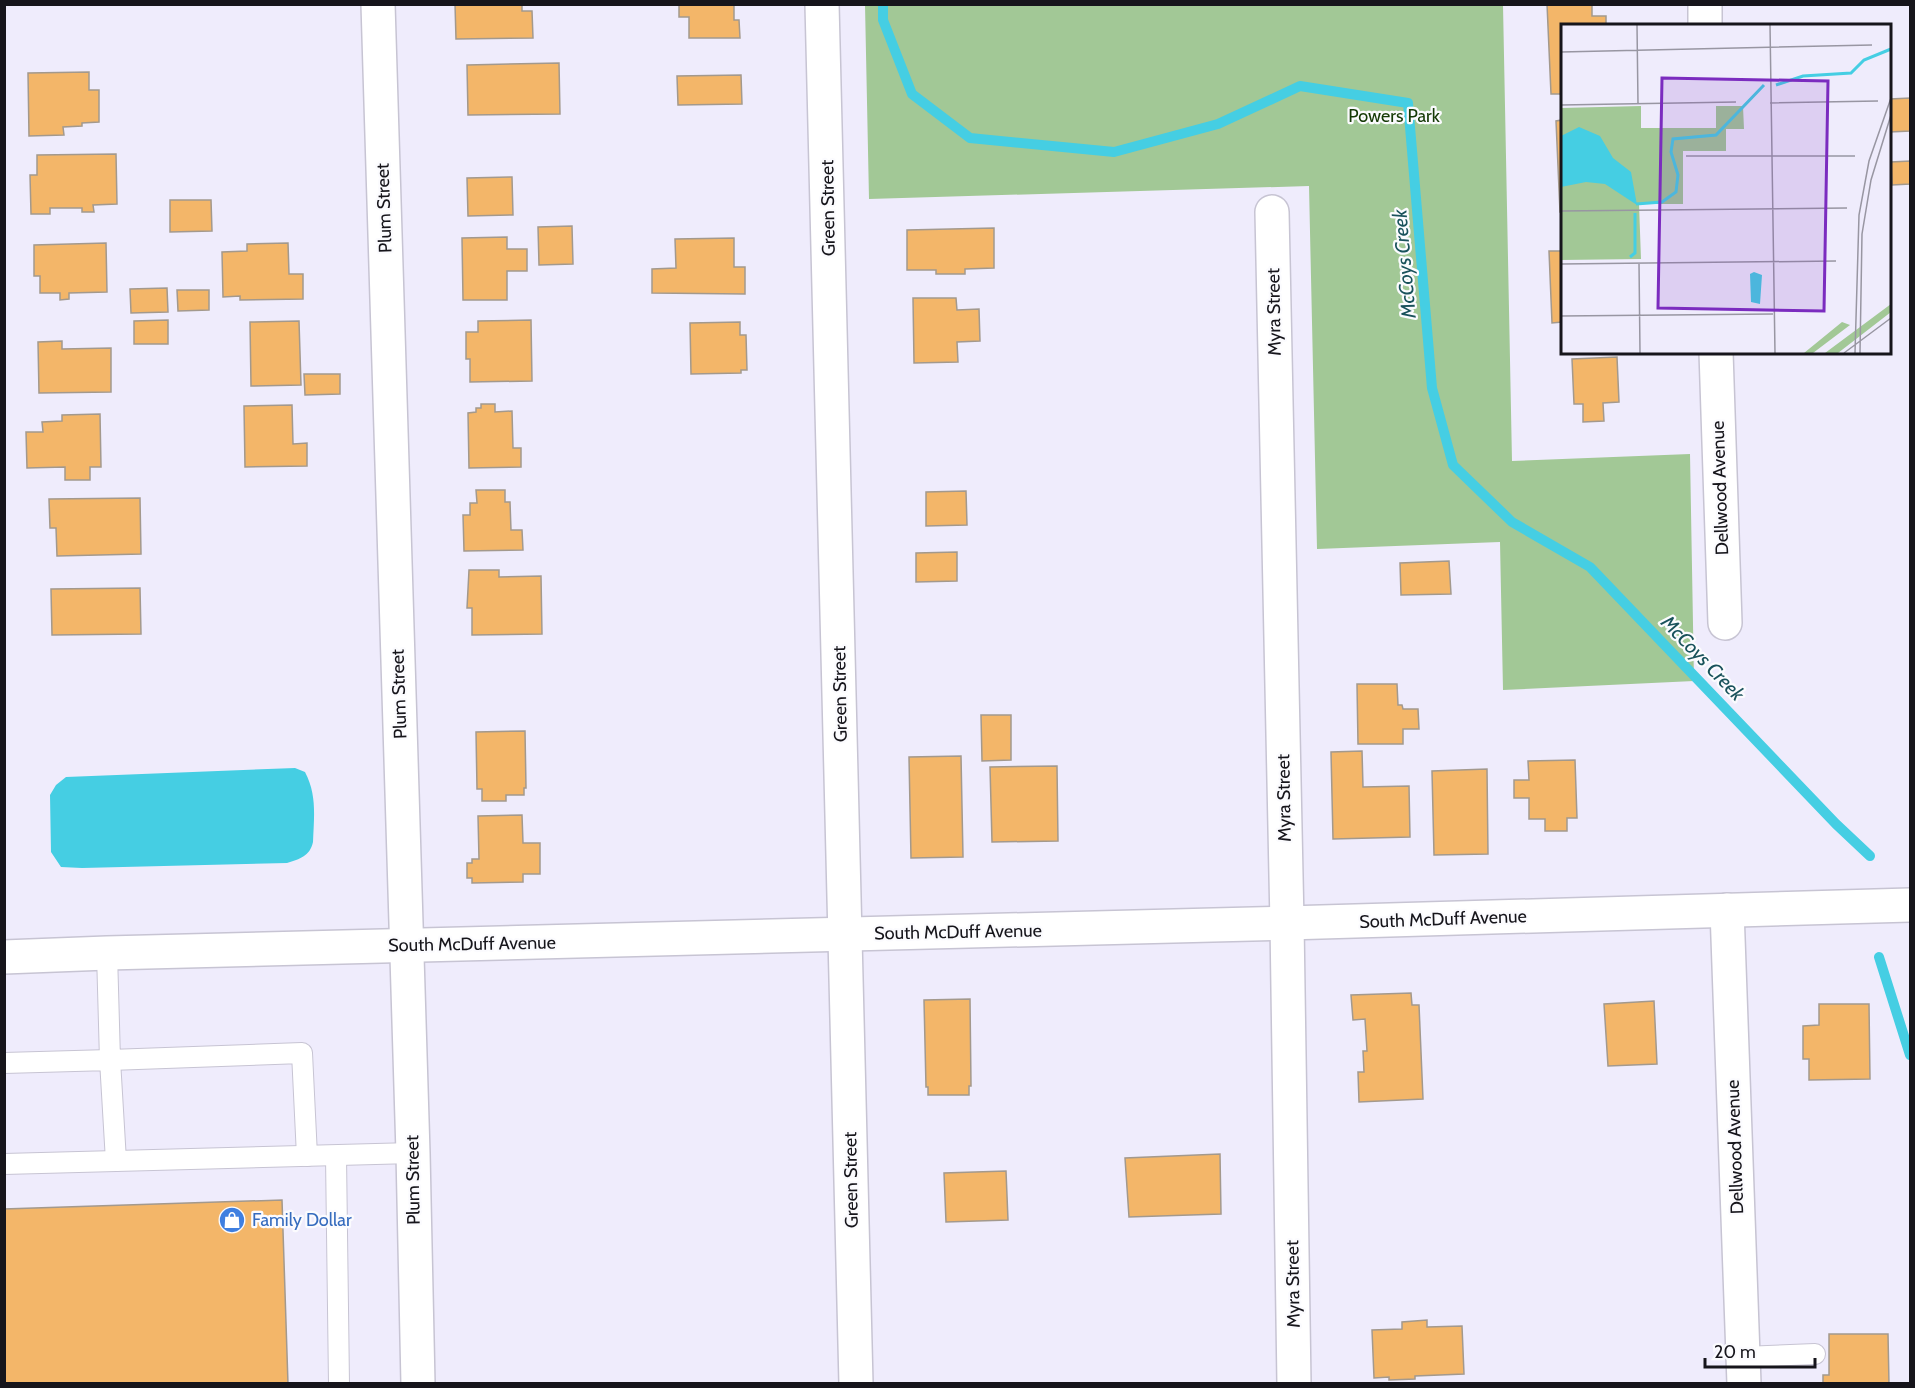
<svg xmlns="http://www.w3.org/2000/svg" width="1915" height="1388" viewBox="0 0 1915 1388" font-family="Cabin,sans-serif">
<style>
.green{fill:#a2c896}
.water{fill:#45cee3}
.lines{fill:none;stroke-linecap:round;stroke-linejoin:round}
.stream{stroke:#45cee3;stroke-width:10}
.building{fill:#f3b669;stroke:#a3998d;stroke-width:1.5}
.lane-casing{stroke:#c7c4d3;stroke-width:22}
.street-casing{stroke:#c7c4d3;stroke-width:36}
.secondary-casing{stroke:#c7c4d3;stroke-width:36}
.lane{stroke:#fff;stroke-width:20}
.street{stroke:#fff;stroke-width:33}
.secondary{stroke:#fff;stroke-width:33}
.labels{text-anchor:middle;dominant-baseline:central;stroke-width:4.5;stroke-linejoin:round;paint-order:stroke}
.park-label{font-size:18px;fill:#153a06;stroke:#fbfbfe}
.street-label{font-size:18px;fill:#16151b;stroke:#fbfbfe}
.shop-label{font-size:18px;fill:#366cbe;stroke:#fbfbfe;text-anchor:start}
.water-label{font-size:20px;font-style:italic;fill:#19525b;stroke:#fbfbfe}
.inset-river{fill:none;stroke:#45cee3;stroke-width:3}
.inset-road{fill:none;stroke:#9896a2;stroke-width:1.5}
.view{fill:#7b2cbf;fill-opacity:0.15;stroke:#7b2cbf;stroke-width:3}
.inset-edge{fill:none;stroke:#16151b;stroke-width:3}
</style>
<rect width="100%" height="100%" fill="#efecfc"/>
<polygon class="green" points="865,5 1503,5 1512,461 1690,454 1694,681 1503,690 1500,542 1317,549 1309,186 869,199"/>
<path class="water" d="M295 768 305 772C317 795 314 816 313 842 310 856 300 859 287 863L82 868 61 867 51 852 50 795 56 785 66 777Z"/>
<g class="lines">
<g class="stream">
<polyline points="883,4 883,20 912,94 970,138 1114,152 1218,124 1300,86 1408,103 1432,388 1453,465 1512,522 1590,567 1836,824 1870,856"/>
<polyline points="1879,957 1910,1055"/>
</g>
</g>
<g class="building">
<polygon points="455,4 522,4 522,11 532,11 533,38 456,39"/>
<polygon points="679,4 734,4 734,20 739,20 740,38 689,38 689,17 679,17"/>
<polygon points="1547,4 1592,4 1592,16 1606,16 1606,26 1562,26 1562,94 1551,94"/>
<polygon points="559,63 560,114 468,115 467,65"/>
<polygon points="89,72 89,90 99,90 99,122 82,123 82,126 63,127 64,135 29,136 28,73"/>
<polygon points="741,75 742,104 678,105 677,76"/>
<polygon points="1910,98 1910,131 1890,132 1890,99"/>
<polygon points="1562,120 1562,212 1560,212 1556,121"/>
<polygon points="116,154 117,204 93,205 94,212 82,212 82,208 50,208 50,214 31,214 30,175 37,175 37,155"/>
<polygon points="1910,161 1910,184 1892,185 1891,162"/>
<polygon points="512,177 513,215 468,216 467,178"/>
<polygon points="170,200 211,200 212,231 170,232"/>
<polygon points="572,226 573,264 539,265 538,227"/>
<polygon points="994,228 994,268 965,269 965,274 936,274 936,270 907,270 907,230"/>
<polygon points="507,237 507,249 527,249 527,271 507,271 507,300 463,300 462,238"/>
<polygon points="734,238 734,267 745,267 745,294 652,293 652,269 676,268 675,239"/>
<polygon points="106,243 107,292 69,293 69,299 60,300 60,293 40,293 40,276 34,276 34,245"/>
<polygon points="288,243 289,274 303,274 303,299 240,300 240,296 223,297 222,252 247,251 247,244"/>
<polygon points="1549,251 1562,251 1562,322 1552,323"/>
<polygon points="167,288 168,312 131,313 130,289"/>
<polygon points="177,290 209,290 209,310 178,311"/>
<polygon points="913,298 956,298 957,310 979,309 980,341 957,342 958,362 914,363"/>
<polygon points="168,320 168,344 134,344 134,321"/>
<polygon points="531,320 532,381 470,382 470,359 466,359 466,332 478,332 478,321"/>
<polygon points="299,321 301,385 251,386 250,322"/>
<polygon points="740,322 740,335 746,335 747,370 741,370 741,373 691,374 690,323"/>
<polygon points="62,341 62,349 111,348 111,392 39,393 38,342"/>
<polygon points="1617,357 1619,402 1603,403 1604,421 1583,422 1583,404 1574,404 1572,359"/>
<polygon points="304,374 340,374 340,394 305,395"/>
<polygon points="481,404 495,404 495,412 512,411 513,448 521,448 521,467 469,468 468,413 476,412 476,408 481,408"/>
<polygon points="292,405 293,444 307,443 307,466 245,467 244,406"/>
<polygon points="100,414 101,467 90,467 90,480 65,480 65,467 27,468 26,432 43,432 42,422 62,421 62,415"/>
<polygon points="476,490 505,490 505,502 510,502 511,530 522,530 523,550 464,551 463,515 470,515 470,503 477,503"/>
<polygon points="966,491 967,525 926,526 926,492"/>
<polygon points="140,498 141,554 57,556 56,528 50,528 49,499"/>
<polygon points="957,552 957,581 916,582 916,553"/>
<polygon points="1449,561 1451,594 1401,595 1400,563"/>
<polygon points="469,570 499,570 499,577 541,576 542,634 472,635 472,608 467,608"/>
<polygon points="140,588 141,634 52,635 51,589"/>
<polygon points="1357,684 1397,684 1398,705 1402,705 1403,709 1418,709 1419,729 1403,729 1403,744 1358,744"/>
<polygon points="981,715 1011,715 1011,760 982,761"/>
<polygon points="525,731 526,788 524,788 524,795 506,795 506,801 482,801 482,789 477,789 476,732"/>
<polygon points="1362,751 1363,787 1409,786 1410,837 1333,839 1331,752"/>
<polygon points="961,756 963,857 911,858 909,757"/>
<polygon points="1575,760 1577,818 1567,818 1567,831 1545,831 1545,819 1529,819 1529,798 1514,798 1514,780 1529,780 1528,761"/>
<polygon points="1057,766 1058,841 992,842 990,767"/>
<polygon points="1487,769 1488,854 1434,855 1432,771"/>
<polygon points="522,815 523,843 540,843 540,874 523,874 523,882 472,883 472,878 467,878 467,863 472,863 472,859 479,859 478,816"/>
<polygon points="1411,993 1412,1005 1419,1005 1423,1099 1359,1102 1358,1072 1364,1072 1363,1051 1367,1051 1365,1019 1353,1020 1351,995"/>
<polygon points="970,999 971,1086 969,1086 969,1095 928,1095 928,1087 926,1087 924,1000"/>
<polygon points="1654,1001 1657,1064 1608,1066 1604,1004"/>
<polygon points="1819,1004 1869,1004 1870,1079 1809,1080 1809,1059 1803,1059 1803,1026 1819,1025"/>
<polygon points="1220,1154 1221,1214 1129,1217 1125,1158"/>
<polygon points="1006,1171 1008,1220 946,1222 944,1173"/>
<polygon points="282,1200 288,1384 4,1384 4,1209"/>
<polygon points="1427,1320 1427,1327 1462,1326 1464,1374 1415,1376 1415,1379 1389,1380 1389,1377 1374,1378 1372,1330 1402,1329 1402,1322"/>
<polygon points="1829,1334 1888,1334 1889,1384 1823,1384 1823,1375 1829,1375"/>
</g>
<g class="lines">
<g class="lane-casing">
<g id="lane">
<polyline points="107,953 110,1060 302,1053 307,1156"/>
<polyline points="4,1063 110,1060 116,1161"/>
<polyline points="336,1156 339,1384"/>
<polyline points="4,1164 413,1153"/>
<polyline points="1743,1357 1815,1354"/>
</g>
</g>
<g class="street-casing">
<g id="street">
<polyline points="378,4 413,1153 418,1384"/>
<polyline points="822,4 856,1384"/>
<polyline points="1705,4 1705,26"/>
<polyline points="1272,212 1287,923 1294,1384"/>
<polyline points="1716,352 1725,623"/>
<polyline points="1727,910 1744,1384"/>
</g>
</g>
<g class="secondary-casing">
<polyline id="secondary" points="4,957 107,953 1287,923 1910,905"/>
</g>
<use href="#lane" class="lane"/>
<use href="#street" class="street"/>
<use href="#secondary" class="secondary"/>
</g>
<defs>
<g id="shop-disc" transform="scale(1.35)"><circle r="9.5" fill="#3f7fe0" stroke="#fbfbfe"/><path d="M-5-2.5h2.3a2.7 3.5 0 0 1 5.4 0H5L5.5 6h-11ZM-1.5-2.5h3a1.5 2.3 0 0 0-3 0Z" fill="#fff"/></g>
</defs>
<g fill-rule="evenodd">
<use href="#shop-disc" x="232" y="1220"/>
</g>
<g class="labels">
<g class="park-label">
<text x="1394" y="116">Powers Park</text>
</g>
<g class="street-label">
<text transform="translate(384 208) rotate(-92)">Plum Street</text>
<text transform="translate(828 208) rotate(-91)">Green Street</text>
<text transform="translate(1274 312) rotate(-91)">Myra Street</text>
<text transform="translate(1720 488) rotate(-92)">Dellwood Avenue</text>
<text transform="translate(399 694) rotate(-92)">Plum Street</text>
<text transform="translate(840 694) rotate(-91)">Green Street</text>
<text transform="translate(1284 798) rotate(-91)">Myra Street</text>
<text transform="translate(1443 919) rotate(-2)">South McDuff Avenue</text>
<text transform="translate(958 932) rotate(-1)">South McDuff Avenue</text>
<text transform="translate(472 944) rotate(-1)">South McDuff Avenue</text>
<text transform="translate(1735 1147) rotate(-92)">Dellwood Avenue</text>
<text transform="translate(413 1180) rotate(-91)">Plum Street</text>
<text transform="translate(851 1180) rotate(-91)">Green Street</text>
<text transform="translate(1293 1284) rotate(-91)">Myra Street</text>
</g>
<g class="shop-label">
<text x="252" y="1220">Family Dollar</text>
</g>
<g class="water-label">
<text transform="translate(1404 264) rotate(-95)">McCoys Creek</text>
<text transform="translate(1703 658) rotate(46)">McCoys Creek</text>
</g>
</g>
<g transform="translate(1561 24)">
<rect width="330" height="330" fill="#efecfc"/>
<path d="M80 82V104H155V82H182L183 105H165V127H122V180H78L80 235 0 236V84ZM330 280V288L277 329H264ZM281 298 289 301 252 329H243Z" fill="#a2c896"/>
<path d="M18 103 39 112 52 134 70 148 76 181 44 160 25 158 0 163V112ZM193 248 201 251 199 280 190 278 189 250Z" fill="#45cee3"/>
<path class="inset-river" d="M215 61 242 52 290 49 303 36 330 25M75 180 101 178 115 168 117 151 110 128 112 115 155 111 203 61M69 233 74 229V189"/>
<path class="inset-road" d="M76 1 77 80M209 1 214 329M0 28 311 21M209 79 317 77M0 81 175 78M125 132H294M0 187 286 184M78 239 79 329M0 240 275 237M0 292 212 290M283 329 330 294M294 329 298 191 308 137 330 74M299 329 301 210 310 156 330 91"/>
<path class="view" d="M101 54 267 57 263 287 97 284Z"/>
<rect width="330" height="330" class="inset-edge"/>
</g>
<rect width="1915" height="1388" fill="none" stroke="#16151b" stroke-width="12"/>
<path d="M1705 1358v9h110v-9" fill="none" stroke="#16151b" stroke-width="3"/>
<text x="1714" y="1358" font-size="18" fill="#16151b" stroke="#fbfbfe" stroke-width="4.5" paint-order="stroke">20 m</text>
</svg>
